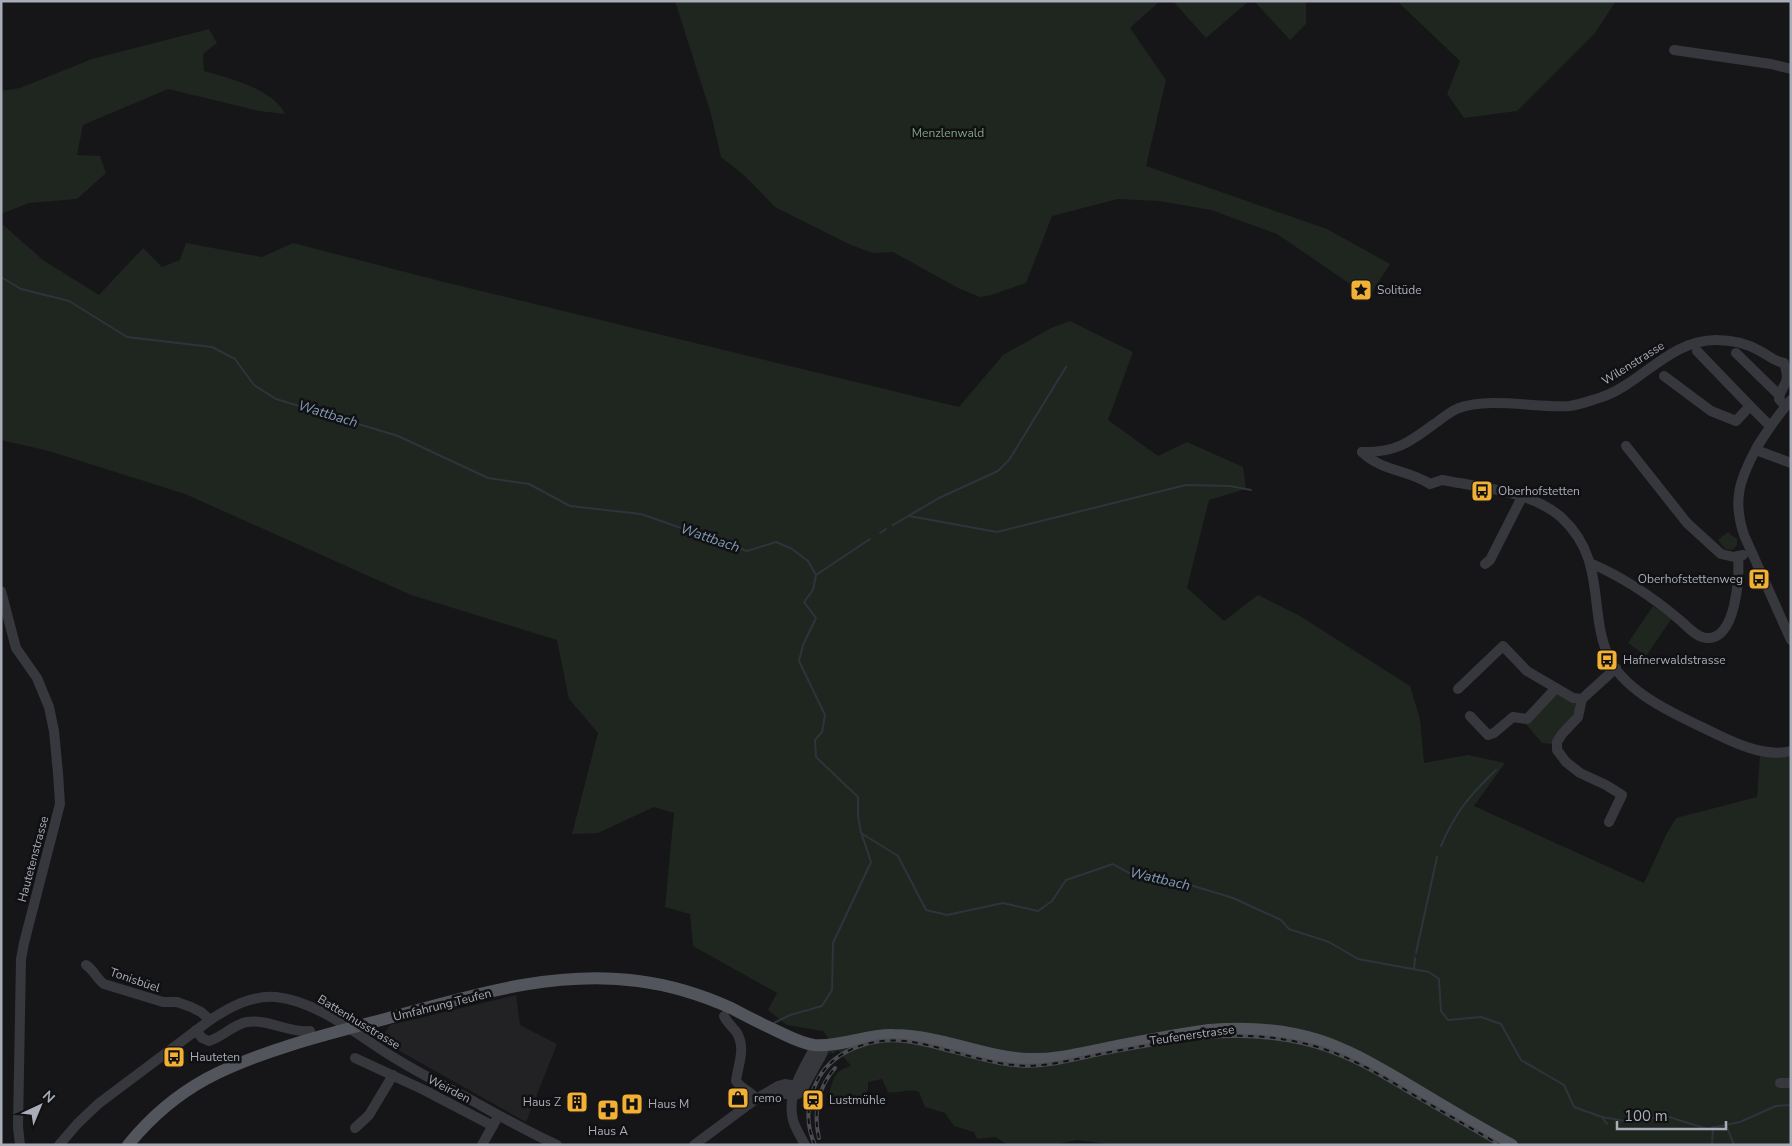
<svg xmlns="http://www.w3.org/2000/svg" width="1792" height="1146" viewBox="0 0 1792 1146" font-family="'Nunito Sans',sans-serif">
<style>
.built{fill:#222225}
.green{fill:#1e261f}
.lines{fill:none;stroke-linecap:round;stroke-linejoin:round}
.stream{stroke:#2c353c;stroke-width:2}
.minor{stroke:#37383d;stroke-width:10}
.major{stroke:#53555c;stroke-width:12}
.rail-casing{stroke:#4a4c52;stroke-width:4}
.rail{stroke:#111113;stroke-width:2;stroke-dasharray:5.5;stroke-linecap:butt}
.labels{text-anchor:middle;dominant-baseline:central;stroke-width:5;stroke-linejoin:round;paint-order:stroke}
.park-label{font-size:12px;fill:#7fa381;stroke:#111113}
.poi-label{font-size:12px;fill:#a8adb8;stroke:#111113;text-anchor:start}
.street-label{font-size:12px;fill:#a8adb8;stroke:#111113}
.water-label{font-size:14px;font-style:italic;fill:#7f9bb3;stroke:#111113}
</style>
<rect width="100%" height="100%" fill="#161618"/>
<polygon class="built" points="516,995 520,1025 557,1044 526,1122 380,1040 390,1025"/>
<g class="green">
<polygon points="675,1 1160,1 1130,28 1166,80 1146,166 1327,229 1390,264 1369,297 1277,234 1211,210 1159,201 1118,199 1052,216 1026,283 991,295 980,297 960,289 893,252 873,253 851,245 775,207 746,177 721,157 711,114"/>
<polygon points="1173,1 1249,1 1206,38"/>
<polygon points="1254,1 1306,1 1306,24 1290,40"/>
<polygon points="1397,1 1616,1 1595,33 1517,111 1464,118 1447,94 1460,61"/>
<path d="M209 29 217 43 203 54 204 71C229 78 273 89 285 114L259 111 168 89 83 125 77 155 100 156 106 173 77 199 29 203 1 214V91L20 88 92 59Z"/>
<path d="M1 223 43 260 99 295 143 248 162 267 180 260 186 243 262 257 293 243 440 281 959 407 1003 355 1051 328 1070 321 1133 352 1108 420 1158 456 1187 442 1243 467 1246 489 1209 500 1187 588 1224 621 1258 595 1300 616 1410 686 1420 719 1424 763 1468 755 1505 763 1474 806 1644 883 1666 835 1676 818 1757 797 1760 756 1791 757V1145H1117L1077 1140 1053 1145H1008L995 1137 977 1139 974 1132 954 1126 945 1113 925 1107 919 1092C906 1088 900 1094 888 1092L882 1079 868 1082V1090L860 1099H836L829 1093C835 1076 833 1072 851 1066L838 1050 833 1054 831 1052 823 1059 825 1061 817 1068 826 1053 836 1047 823 1031 787 1025 768 1010 777 993 693 946 690 914 665 907 674 813 654 807 598 833 572 834 598 733 569 699 557 640 411 595 185 494 49 451 1 440Z"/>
<polygon points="1728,532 1734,537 1737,538 1737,545 1732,550 1725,549 1718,540"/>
<polygon points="1653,606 1672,618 1646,656 1628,643"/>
<polygon points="1556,694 1575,703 1577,712 1553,744 1542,743 1525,723"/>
</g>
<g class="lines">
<g class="stream">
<polyline points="1,277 21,289 69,301 127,337 212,347 235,359 254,385 276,399 398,436 488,478 529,484 570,506 641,514 747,551 776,542 792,549 808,561 816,575 813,590 804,602 816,618 803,645 799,661 825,715 822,732 815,740 816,757 858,797 858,816 861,833 898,856 926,910 947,915 1003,903 1038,911 1052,901 1066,880 1113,864 1129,873 1164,877 1233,898 1281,920 1289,929 1329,942 1358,959 1429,972 1439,979 1441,1011 1448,1020 1481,1017 1501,1024 1521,1060 1564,1085 1574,1107 1602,1117 1630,1122 1666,1116 1707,1129 1740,1122 1776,1106 1791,1105"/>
<polyline points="909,516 997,532 1186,485 1230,486 1251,490"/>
<polyline points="893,525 939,498 998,471 1009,460 1066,367"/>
<polyline points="880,533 886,529"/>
<polyline points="816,575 870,539"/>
<path d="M1441 846C1455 812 1471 794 1496 770"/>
<polyline points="1416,953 1437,857"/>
<polyline points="1414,969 1415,958"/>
<polyline points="774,1023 790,1015 822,1006 832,990 833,943 871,862 862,835"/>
<polyline points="1602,1117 1607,1124"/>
<polyline points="1726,1125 1734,1145"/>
<polyline points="1712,1145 1713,1127"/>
</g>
<g class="minor">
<polyline points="1674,50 1771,64 1791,69"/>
<polyline points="1697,351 1750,406"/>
<polyline points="1736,353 1779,395"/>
<polyline points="1664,376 1711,411 1736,421 1750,406 1770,426"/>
<path d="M1791 400C1778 415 1767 431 1757 447 1740 479 1732 499 1744 535L1791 640"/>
<polyline points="1626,446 1687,523 1721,554 1734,557 1743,555"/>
<polyline points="1756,450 1791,463"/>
<path d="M1362 452C1381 471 1409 470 1430 484L1442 480 1448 481C1485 488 1533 492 1562 518 1608 561 1587 613 1610 660 1627 693 1676 715 1708 730 1732 742 1764 758 1791 751"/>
<path d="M1362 452C1394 453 1409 443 1434 424 1442 419 1450 411 1459 408 1490 397 1536 408 1569 406 1579 405 1589 401 1599 398 1641 385 1669 340 1716 340 1731 340 1748 344 1760 351 1768 355 1775 362 1784 363 1792 387 1781 382 1779 399L1785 406"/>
<path d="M1590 563C1623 577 1654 598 1681 621 1688 627 1696 637 1706 638 1736 641 1740 576 1738 556"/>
<polyline points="1485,564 1490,560 1522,497"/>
<polyline points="1,591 16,648 37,678 49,707 54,731 58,773 60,804 24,943 21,959 18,1127 20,1145"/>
<polyline points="1458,689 1503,646 1527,671 1573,698 1582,699"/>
<polyline points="1470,716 1488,735 1494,733 1513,717 1527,719 1556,688"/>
<polyline points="1609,822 1622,795 1606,785 1580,773 1566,762 1557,750 1557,742 1562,734 1578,717 1582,699 1616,668"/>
<path d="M86 965C94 970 96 978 104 984L163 1002H177L191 1007 201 1012 210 1020"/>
<path d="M724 1016C727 1023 733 1027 737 1033 746 1049 738 1065 736 1081 742 1090 750 1090 756 1099"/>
<path d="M196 1030 202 1038 209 1041C223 1037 232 1025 247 1022 269 1019 289 1033 310 1031"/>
<polyline points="355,1058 424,1090 493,1126"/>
<polyline points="1780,1083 1791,1083"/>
<polyline points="770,1092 793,1095 798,1094"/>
<polyline points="801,1092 822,1054 825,1045"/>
<polyline points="355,1128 369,1115 393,1075"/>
<path d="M59 1145 78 1123 98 1104 210 1020C230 1007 251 995 276 997 320 1002 357 1035 393 1057 419 1073 446 1087 473 1101 500 1116 528 1132 557 1145"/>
<polyline points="482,1145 496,1120"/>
<polyline points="694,1145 756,1099 778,1086 785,1084 796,1086"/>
<path d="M805 1145C801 1137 795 1128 793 1120 786 1093 805 1067 816 1045"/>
</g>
<path class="major" d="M128 1145C150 1118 175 1096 206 1079 259 1051 327 1034 385 1019 467 997 552 969 638 981 670 985 702 995 731 1008 746 1016 762 1024 777 1031 790 1037 800 1043 814 1045 841 1047 867 1034 893 1035 940 1035 983 1057 1028 1059 1053 1060 1078 1054 1102 1049 1137 1042 1173 1035 1209 1030 1246 1027 1283 1029 1318 1040 1347 1049 1374 1065 1400 1080 1437 1102 1474 1125 1512 1145"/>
<g class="rail-casing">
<g id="rail">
<path d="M819 1138C813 1113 818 1087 835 1068"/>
<path d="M815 1145C805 1123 807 1100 818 1079 836 1047 878 1036 912 1042 955 1049 998 1070 1042 1065 1061 1063 1081 1058 1100 1054 1170 1041 1232 1027 1302 1043 1340 1051 1374 1071 1407 1091 1438 1109 1469 1127 1500 1145"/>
</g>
</g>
<use href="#rail" class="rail"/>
</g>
<defs>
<g id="sight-square" transform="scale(1.125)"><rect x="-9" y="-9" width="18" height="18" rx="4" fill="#f2b134" stroke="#111113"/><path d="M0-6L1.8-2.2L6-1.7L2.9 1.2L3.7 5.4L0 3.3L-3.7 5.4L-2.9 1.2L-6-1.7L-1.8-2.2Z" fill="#111"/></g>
<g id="bus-square" transform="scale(1.125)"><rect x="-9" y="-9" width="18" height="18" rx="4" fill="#f2b134" stroke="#111113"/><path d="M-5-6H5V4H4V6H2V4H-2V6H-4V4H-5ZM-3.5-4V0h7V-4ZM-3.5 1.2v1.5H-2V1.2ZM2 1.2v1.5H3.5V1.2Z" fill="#111"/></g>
<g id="shop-square" transform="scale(1.125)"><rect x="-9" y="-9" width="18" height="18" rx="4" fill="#f2b134" stroke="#111113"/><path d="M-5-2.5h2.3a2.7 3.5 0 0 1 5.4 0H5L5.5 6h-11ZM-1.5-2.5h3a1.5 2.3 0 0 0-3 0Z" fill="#111"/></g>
<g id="station-square" transform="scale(1.125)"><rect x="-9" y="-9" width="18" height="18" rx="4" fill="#f2b134" stroke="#111113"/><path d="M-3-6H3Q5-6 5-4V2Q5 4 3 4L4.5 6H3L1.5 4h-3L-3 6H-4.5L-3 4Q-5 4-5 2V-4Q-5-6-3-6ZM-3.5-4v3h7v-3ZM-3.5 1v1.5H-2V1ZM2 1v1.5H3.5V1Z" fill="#111"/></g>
<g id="building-square" transform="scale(1.125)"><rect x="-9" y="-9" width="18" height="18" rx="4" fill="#f2b134" stroke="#111113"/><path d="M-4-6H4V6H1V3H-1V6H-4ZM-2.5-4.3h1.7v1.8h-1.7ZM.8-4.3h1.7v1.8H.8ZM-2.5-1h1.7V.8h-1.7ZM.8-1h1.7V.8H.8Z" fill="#111"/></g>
<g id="hospital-square" transform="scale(1.125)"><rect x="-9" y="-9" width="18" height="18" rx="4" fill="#f2b134" stroke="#111113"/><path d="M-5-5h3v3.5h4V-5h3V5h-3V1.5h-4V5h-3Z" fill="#111"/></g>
<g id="pharmacy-square" transform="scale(1.125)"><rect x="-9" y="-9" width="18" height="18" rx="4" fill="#f2b134" stroke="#111113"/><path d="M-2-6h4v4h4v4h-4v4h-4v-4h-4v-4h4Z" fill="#111"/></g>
</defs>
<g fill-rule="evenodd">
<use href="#sight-square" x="1361" y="290"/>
<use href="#bus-square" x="1482" y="491"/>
<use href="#bus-square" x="1759" y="579"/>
<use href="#bus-square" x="1607" y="660"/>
<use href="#bus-square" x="174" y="1057"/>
<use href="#shop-square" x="738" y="1098"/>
<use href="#station-square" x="813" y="1100"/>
<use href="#building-square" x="577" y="1102"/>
<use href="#hospital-square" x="632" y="1104"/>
<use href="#pharmacy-square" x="608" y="1110"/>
</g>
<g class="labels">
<g class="park-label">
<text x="948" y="133">Menzlenwald</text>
</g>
<g class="poi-label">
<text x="1377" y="290">Solitüde</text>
<text x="1498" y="491">Oberhofstetten</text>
<text x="1743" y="579" text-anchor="end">Oberhofstettenweg</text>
<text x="1623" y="660">Hafnerwaldstrasse</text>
<text x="190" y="1057">Hauteten</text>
<text x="754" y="1098">remo</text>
<text x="829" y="1100">Lustmühle</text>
<text x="561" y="1102" text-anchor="end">Haus Z</text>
<text x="648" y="1104">Haus M</text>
<text x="608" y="1131" text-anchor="middle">Haus A</text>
</g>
<g class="street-label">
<text transform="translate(1633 363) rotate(-32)">Wilenstrasse</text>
<text transform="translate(33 859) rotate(-75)">Hautetenstrasse</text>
<text transform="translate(135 980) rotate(19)">Tonisbüel</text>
<text transform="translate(442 1005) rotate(-14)">Umfahrung Teufen</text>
<text transform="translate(359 1022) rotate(31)">Battenhusstrasse</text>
<text transform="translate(1192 1035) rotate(-8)">Teufenerstrasse</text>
<text transform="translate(449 1089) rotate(27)">Weirden</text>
</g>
<g class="water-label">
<text transform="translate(328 414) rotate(17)">Wattbach</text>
<text transform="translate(710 538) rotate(19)">Wattbach</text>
<text transform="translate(1160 879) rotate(13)">Wattbach</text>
</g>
</g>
<rect width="1792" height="1146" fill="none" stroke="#a8adb8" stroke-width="5"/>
<g transform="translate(40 1106) rotate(44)" stroke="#111113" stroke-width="4" paint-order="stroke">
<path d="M0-4L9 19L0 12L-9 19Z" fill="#a8adb8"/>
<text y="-8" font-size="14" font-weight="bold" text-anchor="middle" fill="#a8adb8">N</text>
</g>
<path d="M1617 1121v8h109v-8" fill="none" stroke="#a8adb8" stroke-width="2.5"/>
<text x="1624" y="1121" font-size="15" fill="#a8adb8" stroke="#111113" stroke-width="4" paint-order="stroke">100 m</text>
</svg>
